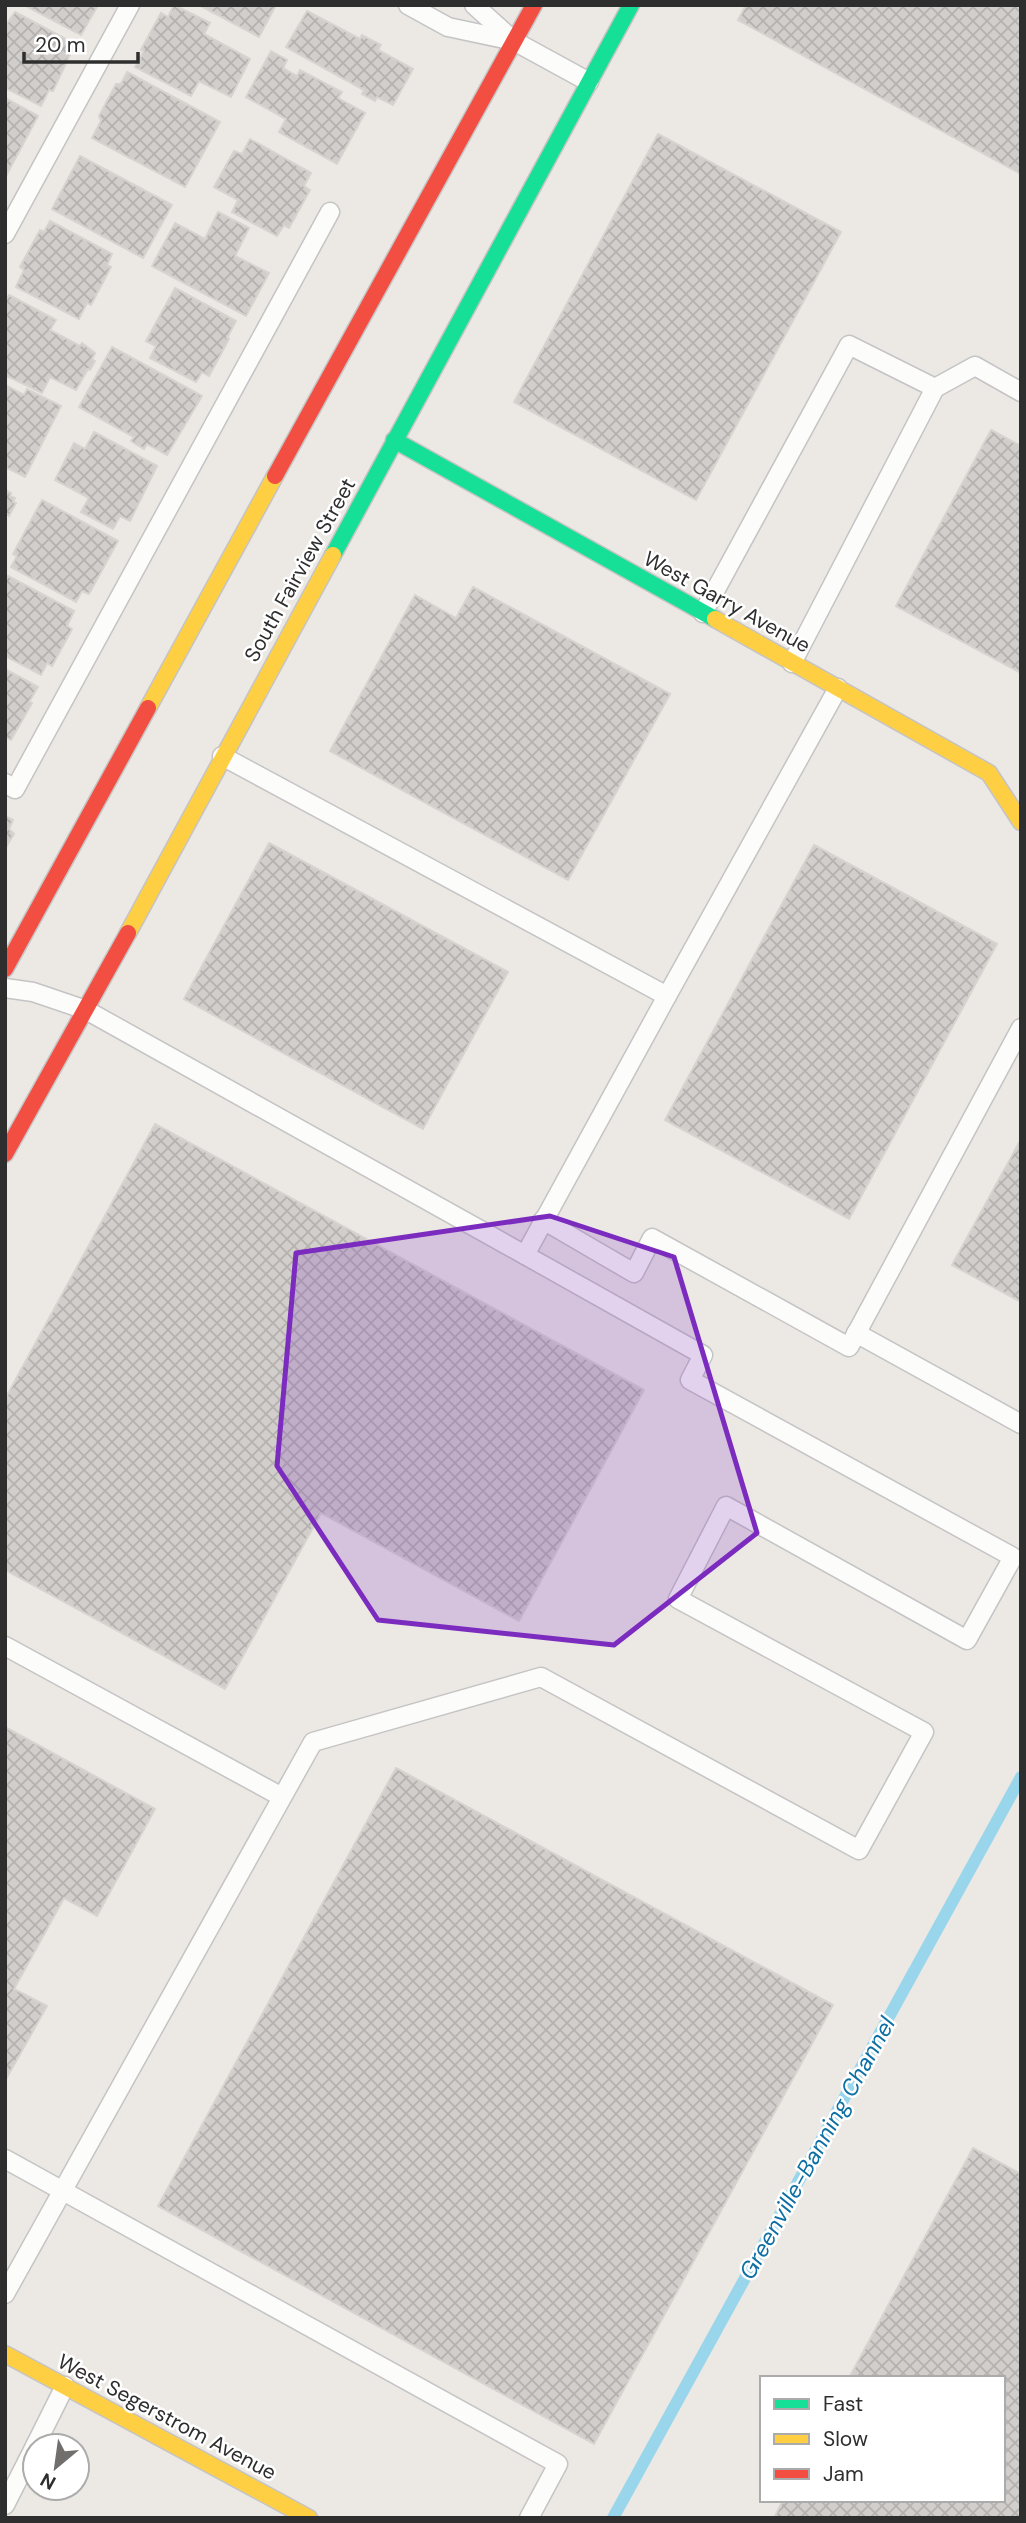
<svg xmlns="http://www.w3.org/2000/svg" width="1026" height="2523" viewBox="0 0 1026 2523" font-family="'DM Sans',sans-serif">
<style>
.lines{fill:none;stroke-linecap:round;stroke-linejoin:round}
.stream{stroke:#99d6ec;stroke-width:12}
.building{fill:url(#building-cross-hatch);stroke:#d7d4d0;stroke-width:2}
.lane-casing{stroke:#c5c4c5;stroke-width:21}
.fast-casing{stroke:#c5c4c5;stroke-width:19}
.slow-casing{stroke:#c5c4c5;stroke-width:19}
.jam-casing{stroke:#c5c4c5;stroke-width:19}
.lane{stroke:#fcfcfb;stroke-width:18}
.fast{stroke:#16e098;stroke-width:16}
.slow{stroke:#ffcf43;stroke-width:16}
.jam{stroke:#f24e42;stroke-width:16}
.marked{fill:#7b2cbf;fill-opacity:0.2;stroke:#7b2cbf;stroke-width:5;stroke-linejoin:round}
.labels{text-anchor:middle;dominant-baseline:central;stroke-width:5;stroke-linejoin:round;paint-order:stroke}
.street-label{font-size:21px;fill:#2e2e2e;stroke:#fff}
.water-label{font-size:23px;font-style:italic;fill:#0d6fa3;stroke:#fff}
</style>
<defs>
<pattern id="building-cross-hatch" width="8" height="8" patternUnits="userSpaceOnUse" patternTransform="scale(1.75)"><rect width="8" height="8" fill="#d1cecb"/><path d="M0 0l8 8M0 8l8-8" fill="none" stroke="#b4b1af"/></pattern>
</defs>
<rect width="100%" height="100%" fill="#ece8e4"/>
<g class="lines">
<polyline class="stream" points="613,2518 1021,1777"/>
</g>
<g class="building">
<polygon points="24,5 98,5 81,35"/>
<polygon points="174,5 210,23 204,34 250,59 231,97 199,81 191,96 135,67 144,51 141,50 161,13 168,17"/>
<polygon points="199,5 276,5 259,37"/>
<polygon points="746,5 1021,5 1021,174 738,20"/>
<polygon points="307,11 360,39 362,35 381,45 378,50 413,69 393,105 377,97 375,101 362,94 364,90 286,47"/>
<polygon points="15,12 75,44 53,91 49,90 41,106 5,88 5,26"/>
<polygon points="271,51 287,60 283,68 297,76 300,70 342,92 338,98 365,113 337,164 279,132 286,119 246,97"/>
<polygon points="127,72 220,122 185,187 92,138 101,121 99,116 116,84 121,84"/>
<polygon points="5,98 38,116 6,176 5,176"/>
<polygon points="658,134 841,232 696,500 514,402"/>
<polygon points="250,139 311,173 304,186 310,190 289,228 284,225 277,236 232,212 238,200 214,187 234,151 242,154"/>
<polygon points="80,156 172,205 143,258 52,209"/>
<polygon points="218,212 249,228 235,256 269,273 246,316 152,266 175,223 205,239"/>
<polygon points="50,221 112,254 107,265 111,267 91,305 87,303 79,319 16,287 24,270 20,267 40,230 44,232"/>
<polygon points="175,288 236,321 227,338 229,339 209,376 202,372 196,382 150,358 156,346 146,341"/>
<polygon points="9,295 56,320 50,330 80,346 82,343 95,353 92,359 95,361 90,370 88,369 76,390 50,377 42,393 5,375 5,302"/>
<polygon points="112,347 202,396 167,455 147,444 144,449 131,441 134,437 79,407"/>
<polygon points="5,385 24,395 27,389 61,406 25,477 5,467"/>
<polygon points="991,430 1021,446 1021,673 896,606"/>
<polygon points="94,432 157,466 130,521 120,516 113,529 81,512 89,498 55,480 74,443 85,449"/>
<polygon points="5,490 11,493 10,496 15,498 13,502 16,503 9,516 7,514 5,517"/>
<polygon points="42,500 118,541 89,594 82,591 76,602 11,567 17,556 13,554"/>
<polygon points="8,576 74,611 67,626 72,629 52,666 47,663 41,675 5,656 5,581"/>
<polygon points="473,587 670,694 568,880 330,751 415,595 456,618"/>
<polygon points="5,669 38,687 29,702 32,703 11,740 5,737"/>
<polygon points="5,816 13,820 9,829 14,834 5,849"/>
<polygon points="269,843 508,972 423,1129 184,999"/>
<polygon points="814,845 997,944 849,1219 665,1120"/>
<polygon points="155,1124 644,1390 519,1621 321,1513 225,1689 5,1570 5,1399"/>
<polygon points="1021,1139 1021,1302 952,1265"/>
<polygon points="5,1727 155,1809 97,1916 64,1898 14,1989 47,2006 5,2081"/>
<polygon points="396,1768 833,2005 594,2444 158,2206"/>
<polygon points="973,2148 1021,2174 1021,2518 774,2518 783,2500 1003,2500 1003,2378 849,2378"/>
</g>
<g class="lines">
<g class="lane-casing">
<g id="lane">
<polyline points="408,5 448,27 514,41"/>
<polyline points="474,5 514,41 589,82"/>
<polyline points="5,234 130,5"/>
<polyline points="703,613 849,345 935,388"/>
<polyline points="792,663 935,388 975,366 1021,392"/>
<polyline points="222,756 667,996 838,688"/>
<polyline points="5,783 15,789 330,212"/>
<polyline points="5,988 33,992 86,1010 525,1255 667,996"/>
<polyline points="543,1220 634,1273 652,1238 849,1347 1021,1028"/>
<polyline points="856,1333 1021,1424"/>
<polyline points="5,1646 282,1797"/>
<polyline points="5,2159 558,2464 529,2518"/>
<polyline points="5,2294 313,1742 541,1677 859,1850 924,1732 678,1599 726,1506 967,1640 1013,1557 690,1380 703,1355 525,1255"/>
<polyline points="35,2446 65,2386"/>
<polyline points="5,2505 35,2446"/>
</g>
</g>
<g class="fast-casing">
<g id="fast">
<polyline points="394,440 715,619"/>
<polyline points="333,555 631,5"/>
</g>
</g>
<g class="slow-casing">
<g id="slow">
<polyline points="715,619 989,773 1021,822"/>
<polyline points="148,708 275,476"/>
<polyline points="128,933 333,555"/>
<polyline points="5,2354 309,2518"/>
</g>
</g>
<g class="jam-casing">
<g id="jam">
<polyline points="275,476 534,5"/>
<polyline points="5,969 148,708"/>
<polyline points="5,1154 128,933"/>
</g>
</g>
<use href="#lane" class="lane"/>
<use href="#fast" class="fast"/>
<use href="#slow" class="slow"/>
<use href="#jam" class="jam"/>
</g>
<path class="marked" d="M550 1216 674 1257 757 1533 614 1645 378 1620 277 1466 296 1253Z"/>
<g class="labels">
<g class="street-label">
<text transform="translate(300 570) rotate(-61)">South Fairview Street</text>
<text transform="translate(727 602) rotate(29)">West Garry Avenue</text>
<text transform="translate(167 2417) rotate(28)">West Segerstrom Avenue</text>
</g>
<g class="water-label">
<text transform="translate(817 2148) rotate(-61)">Greenville-Banning Channel</text>
</g>
</g>
<rect width="1026" height="2523" fill="none" stroke="#2e2e2e" stroke-width="14"/>
<rect x="760" y="2376" width="245" height="126" fill="#ffffff" stroke="#ababab" stroke-width="2"/>
<rect x="774" y="2399" width="35" height="10" fill="#16e098" stroke="#ababab" stroke-width="2"/>
<text x="823" y="2411" font-size="21" fill="#2e2e2e">Fast</text>
<rect x="774" y="2434" width="35" height="10" fill="#ffcf43" stroke="#ababab" stroke-width="2"/>
<text x="823" y="2446" font-size="21" fill="#2e2e2e">Slow</text>
<rect x="774" y="2469" width="35" height="10" fill="#f24e42" stroke="#ababab" stroke-width="2"/>
<text x="823" y="2481" font-size="21" fill="#2e2e2e">Jam</text>
<g transform="translate(56 2467) rotate(209)"><circle r="33" fill="#ffffff" stroke="#ababab" stroke-width="2"/>
<path d="M0-5L12 26L0 18L-12 26Z" fill="#706f6e"/>
<text y="-10" font-size="19" font-weight="bold" text-anchor="middle" fill="#2e2e2e">N</text>
</g>
<path d="M24 52v10h114v-10" fill="none" stroke="#2e2e2e" stroke-width="3.5"/>
<text x="35" y="52" font-size="21" fill="#2e2e2e" stroke="#ffffff" stroke-width="5" paint-order="stroke">20 m</text>
</svg>
